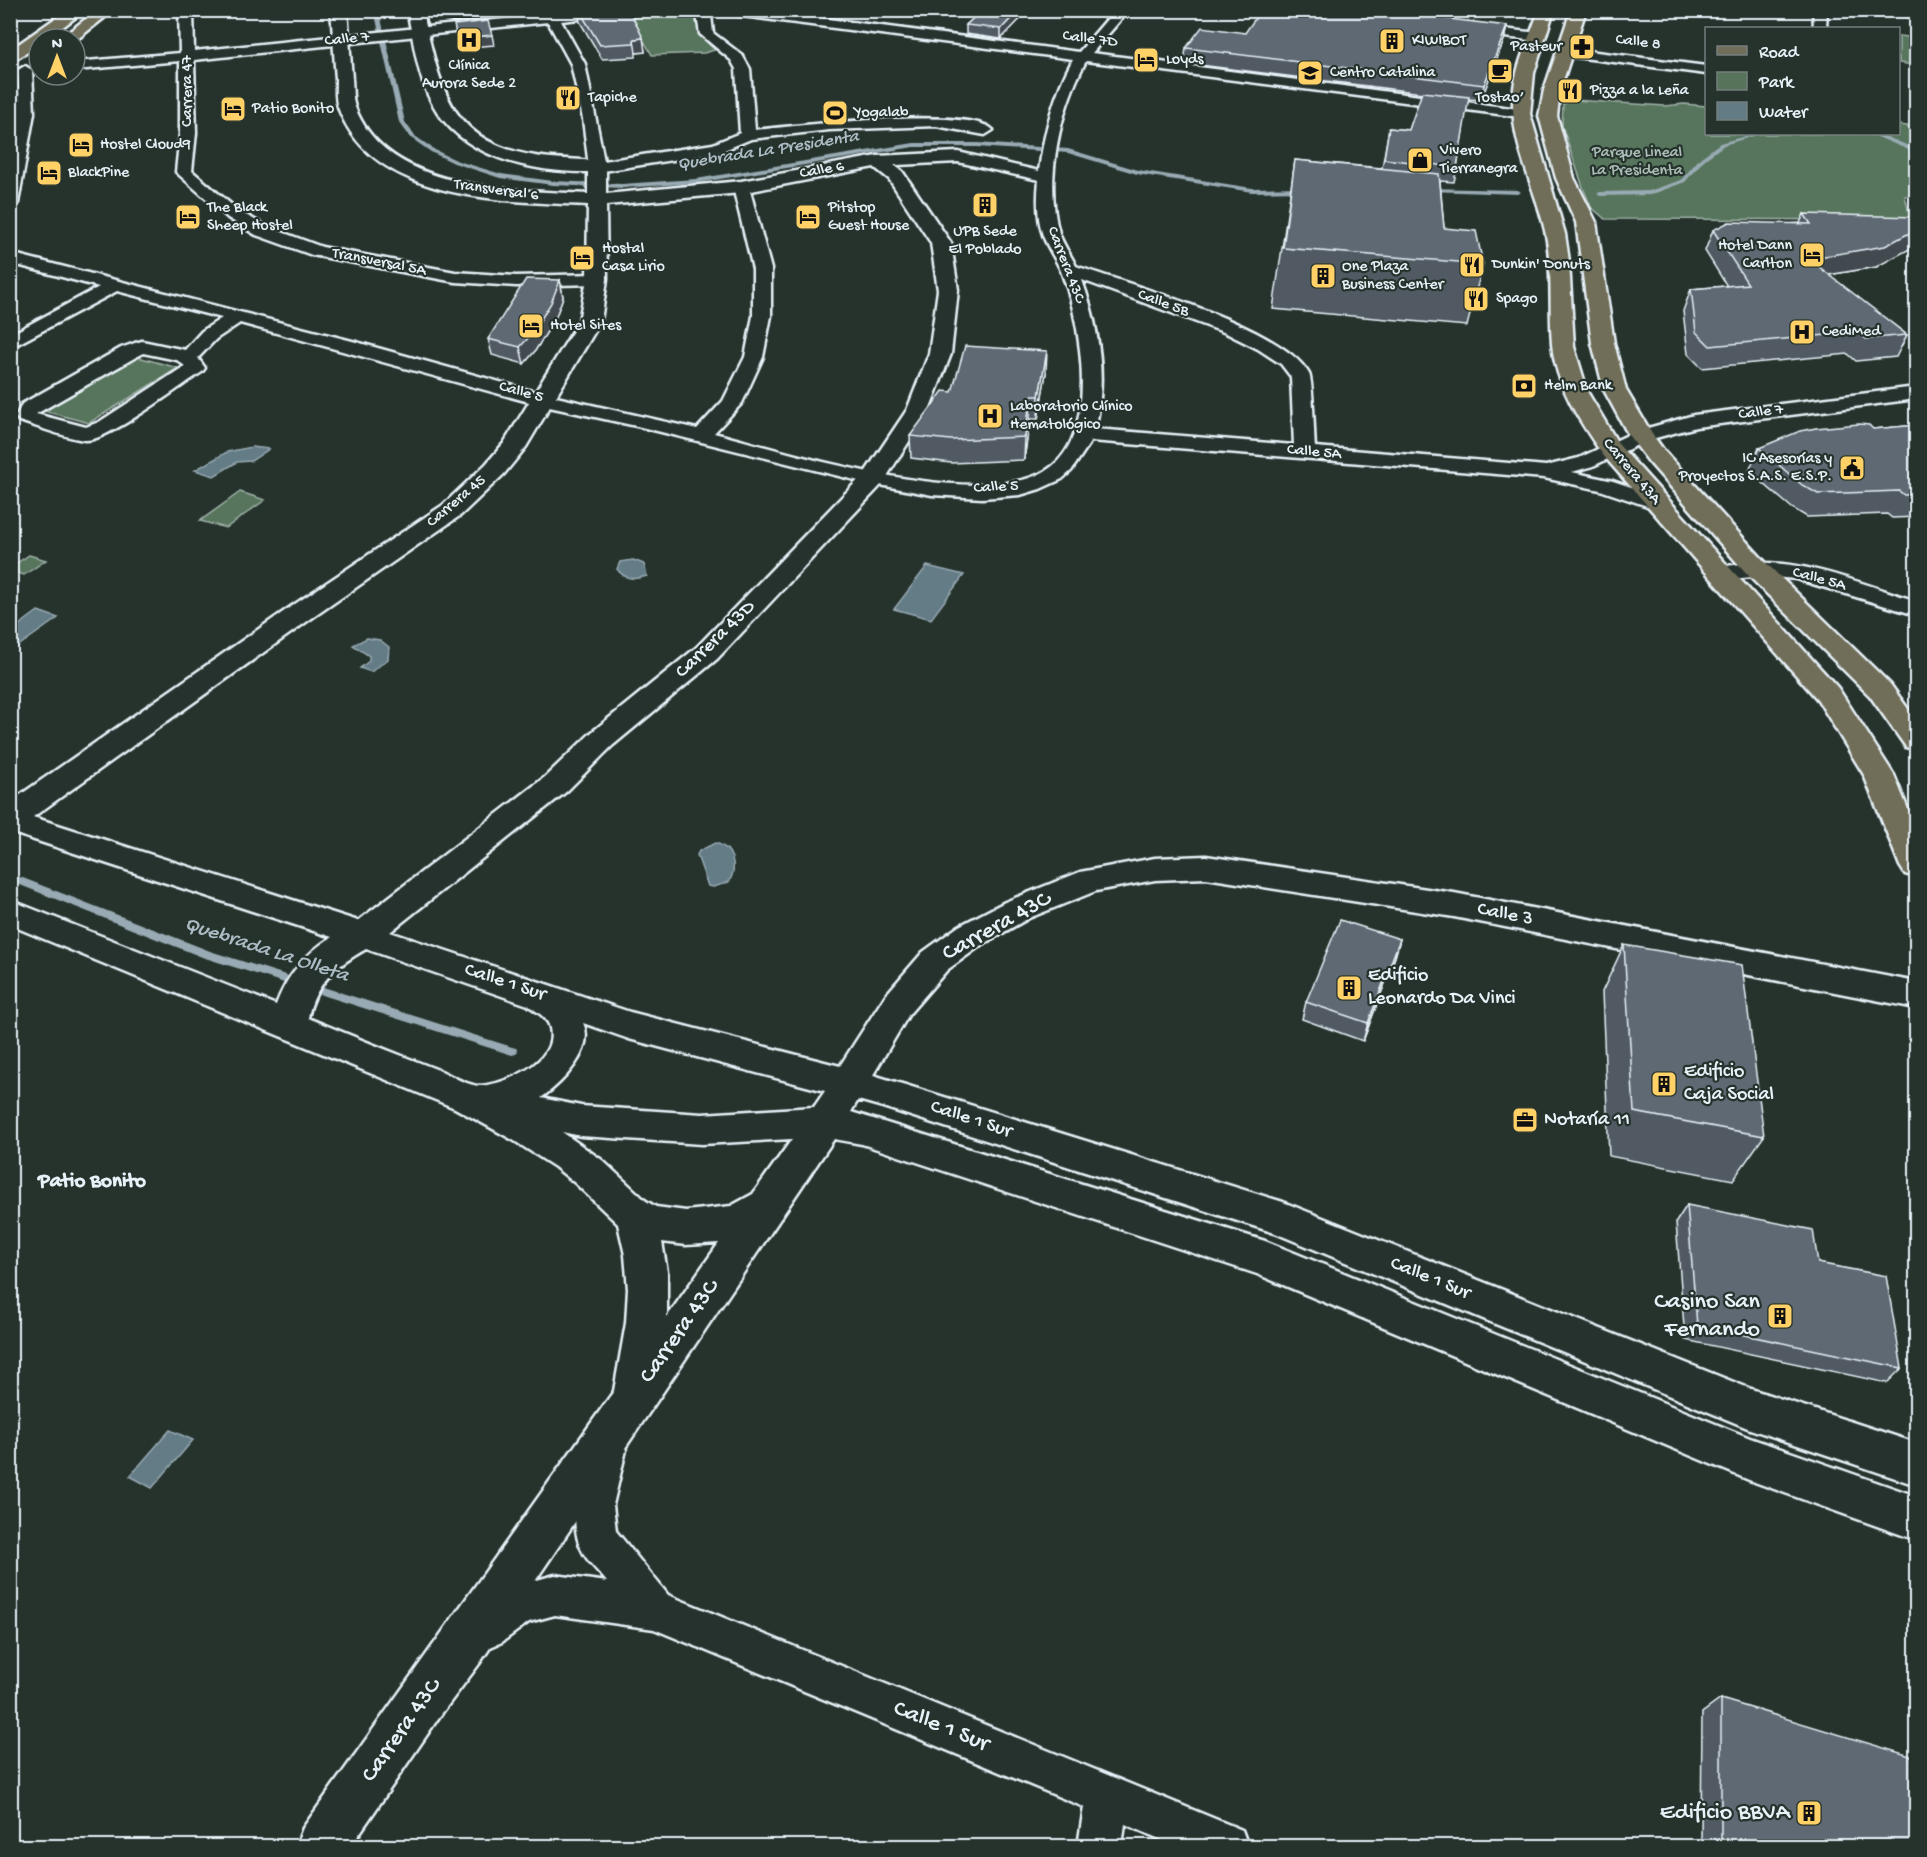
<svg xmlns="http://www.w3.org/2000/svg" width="1927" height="1857" viewBox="0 0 1927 1857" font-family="'Gochi Hand',sans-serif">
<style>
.green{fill:#57745b;stroke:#a0b2aa;stroke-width:1.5}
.water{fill:#637b85;stroke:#98aab3;stroke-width:1.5}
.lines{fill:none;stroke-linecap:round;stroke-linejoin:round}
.stream{fill:#98aab3;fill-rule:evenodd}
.minor-casing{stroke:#e8f1f8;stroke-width:5}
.tertiary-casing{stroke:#e8f1f8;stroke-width:5}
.primary-casing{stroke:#e8f1f8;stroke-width:5}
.minor{fill:#26332d;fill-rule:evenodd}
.tertiary{fill:#26332d;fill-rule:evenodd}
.primary{fill:#706e59;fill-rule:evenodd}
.wall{fill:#515a63;stroke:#e8f1f8;stroke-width:1.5}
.shaded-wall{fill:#424a50;stroke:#e8f1f8;stroke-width:1.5}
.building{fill:#5e6973;stroke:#e8f1f8;stroke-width:1.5}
.labels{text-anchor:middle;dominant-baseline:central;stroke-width:4.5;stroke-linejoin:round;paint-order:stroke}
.far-street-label{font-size:16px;fill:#e8f1f8;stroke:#26332d}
.far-poi-label{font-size:16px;fill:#e8f1f8;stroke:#26332d;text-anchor:start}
.far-park-label{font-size:16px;fill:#aebfb9;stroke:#26332d}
.far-water-label{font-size:18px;font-style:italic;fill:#acbcc4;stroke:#26332d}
.street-label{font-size:20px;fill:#e8f1f8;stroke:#26332d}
.poi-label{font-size:20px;fill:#e8f1f8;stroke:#26332d;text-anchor:start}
.water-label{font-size:21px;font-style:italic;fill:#acbcc4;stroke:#26332d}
.neighbourhood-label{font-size:21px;font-weight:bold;fill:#e8f1f8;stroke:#26332d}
.near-street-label{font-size:24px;fill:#e8f1f8;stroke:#26332d}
.near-poi-label{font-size:24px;fill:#e8f1f8;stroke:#26332d;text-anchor:end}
</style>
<rect width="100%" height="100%" fill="#26332d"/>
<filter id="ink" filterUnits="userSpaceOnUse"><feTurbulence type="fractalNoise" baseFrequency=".0167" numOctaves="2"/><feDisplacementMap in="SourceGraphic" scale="12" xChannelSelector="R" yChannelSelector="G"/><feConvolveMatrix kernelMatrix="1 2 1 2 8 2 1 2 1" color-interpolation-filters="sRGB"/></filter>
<g filter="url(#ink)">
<g class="green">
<path d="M627 11H706C696 28 700 37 715 50L704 53 652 55Z"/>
<polygon points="1899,36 1916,38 1916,65 1899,63"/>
<polygon points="1573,100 1665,106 1684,104 1706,106 1706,134 1898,134 1899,125 1916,127 1916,194 1905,196 1910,217 1897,220 1605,219 1591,207 1584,190 1562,126 1563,104"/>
<polygon points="134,356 178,368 89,423 44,411"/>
<polygon points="240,492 265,500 226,528 200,521"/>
<polygon points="29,555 46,560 24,575 11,571 11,567"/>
</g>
<g class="water">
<polygon points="252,447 269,449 251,461 237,462 214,476 195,470 227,452"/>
<path d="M633 560 644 564 647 576C635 580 625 580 617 569L620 562Z"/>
<polygon points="927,566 964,575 931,619 894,609"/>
<polygon points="38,611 58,618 11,651 11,622 19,625"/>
<polygon points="367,638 380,640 389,647 388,659 371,672 360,668 369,661 369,656 353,645"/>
<path d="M715 843C733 847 738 867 729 882L714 887 708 886 697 855 699 851Z"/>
<polygon points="170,1430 193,1440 152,1488 130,1476"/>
</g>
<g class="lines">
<g class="stream">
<polygon points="374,10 379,10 405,122 415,136 435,150 458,161 501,174 553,181 622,184 696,179 914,143 977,143 1068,149 1138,170 1252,188 1304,187 1307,189 1304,191 1252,192 1137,174 1068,153 977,147 914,147 696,183 622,188 553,185 500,178 454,163 431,152 411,138 399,122"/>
<polygon points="1753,134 1760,134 1724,145 1704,160 1685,182 1650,195 1600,196 1597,194 1600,192 1649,191 1681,180 1700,158 1720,143"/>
<polygon points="1864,134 1880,134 1916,149 1916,153 1875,136 1866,136"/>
<polygon points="1426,188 1518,190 1521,192 1518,194 1428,191 1426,190"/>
<polygon points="10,873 210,951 512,1047 516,1048 518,1051 516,1054 512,1055 202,957 10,881"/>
</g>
<g class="minor-casing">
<g id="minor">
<path d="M179 10H193L194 51 544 15 542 10H555L556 13 622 10 616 15 561 21 585 64 604 161 713 144 740 133 736 69 731 60 700 34 697 15 701 10H714L711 15 713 33 742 55 750 69 755 130C792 126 972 106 993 130L985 135 936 126 829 130 751 139 717 153 597 172 589 167 583 119 571 64 548 22 194 60 196 133 192 171 240 212 268 227 322 247 455 272 516 276 597 274 603 275 606 279 603 283 597 284 516 286 455 282 312 255 256 235 228 218 176 172 180 133V61L75 70V62L180 53Z"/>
<path d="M720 10H760L1079 52 1115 10H1129L1092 53 1526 110 1528 113 1526 116 1521 117 1086 61C1060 109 1044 179 1059 233 1063 245 1071 255 1076 266 1130 285 1282 326 1309 374 1313 381 1314 435 1315 447L1546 466 1579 458 1634 432 1694 415 1916 387V399L1696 427 1648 440 1593 466 1572 472 1613 481 1664 498 1667 503 1664 508 1656 509 1600 490 1544 478 1091 441 1071 471 1062 479 1040 489 1020 495 982 498 932 495 859 481 641 427 540 405 240 323 216 339 198 358 205 368 202 372C180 386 108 441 86 440 69 439 37 426 19 421L16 417 22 404 121 348 135 343 142 341 185 350 202 331 222 318 117 291 10 348V335L99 287 10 263V253L356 342 543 394 697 429 723 401 745 357 753 316V269L733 187 741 182 749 187 771 269V316L763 357 742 403 714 433C788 452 999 520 1057 462 1084 435 1084 385 1080 350 1077 323 1071 296 1061 271 1056 259 1049 250 1044 238 1037 220 1037 199 1039 180L958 162 877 166 869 161 877 156 958 152 1039 171C1044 132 1054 94 1073 59L726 14ZM1082 280 1226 333 1258 349 1281 364 1291 377 1294 445 1095 429C1107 380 1099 327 1082 280ZM143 353 177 360 185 366 99 422 86 427 36 414Z"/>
<polygon points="1813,10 1827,10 1826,28 1814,28"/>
<polygon points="1888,10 1916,10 1916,17 1894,14"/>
<polygon points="1469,25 1538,33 1545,37 1538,41 1464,32 1462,29"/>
<polygon points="1565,48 1706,66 1706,74 1560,55 1558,52"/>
<polygon points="25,66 32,70 34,113 18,203 10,208 10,159 20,113 18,70"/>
<path d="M1749 563C1807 560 1862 584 1916 601V615L1796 579 1764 576 1720 580 1712 578 1709 573 1712 568Z"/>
<path d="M607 1432 620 1437 626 1450 613 1505 616 1531 668 1595 1242 1830 1248 1846H1176L1125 1824 1122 1846H1078L1084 1807 654 1629 555 1615 529 1622 502 1642 488 1648 474 1642 468 1628 474 1614 505 1591 519 1585 555 1575 607 1582C600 1573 590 1564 584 1554 565 1524 581 1467 594 1437Z"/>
</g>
</g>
<g class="tertiary-casing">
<path id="tertiary" d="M331 10H347C349 33 350 56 352 79 353 88 352 99 355 107 387 192 513 190 588 194V172C531 172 461 158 432 103 417 76 414 41 407 10H422C441 85 446 141 535 156 557 160 582 158 603 163L606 167V194L741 181 877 156 883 157 902 171 951 243 958 290 951 354 929 410 882 484 717 659 612 746 567 791 390 932 630 1012 840 1066 885 996 923 952 959 926 1005 902 1080 872 1155 858 1206 856 1454 893 1916 982V1008L1454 917 1206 878 1155 880 1096 891 1029 918 983 944 947 970 909 1014 873 1075 1283 1202 1751 1389 1916 1443V1485L1750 1429 1275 1233 883 1107 858 1100 851 1112 1265 1241 1750 1438 1916 1496V1540L1749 1480 1257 1274 862 1144 834 1139 479 1664 439 1717 351 1846H296L303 1828 614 1391 626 1323 628 1289 625 1255 618 1224 575 1183 555 1167 513 1140 455 1108 10 925V900L276 1005C287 975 305 954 332 937L10 832V802L289 608 443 505 486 464 504 443 579 321 587 279 588 205C506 201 372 202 338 107 335 99 336 88 336 79 334 56 333 33 331 10ZM874 167 889 179 931 243 938 290 929 354 907 410 864 474 697 647 592 732 545 777 358 921 33 817 309 620 461 515 504 474 526 447 601 321 607 279 606 205 741 193ZM366 949 528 1005C535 1011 548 1017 550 1028 558 1062 507 1084 480 1086 468 1086 452 1076 441 1071 396 1054 352 1036 308 1018 314 984 337 965 366 949ZM583 1023 629 1039 825 1091 814 1107 702 1114 581 1106 541 1098C561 1084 596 1050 583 1023ZM562 1132 581 1136 702 1144 792 1139 753 1194 731 1206 686 1211 656 1207 646 1201 602 1160ZM662 1242 686 1245 719 1243 667 1317V1272Z"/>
</g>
<g class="primary-casing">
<g id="primary">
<polygon points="67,10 85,10 47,39 39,39 39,45 10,63 10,50"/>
<polygon points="97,10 114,10 75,41 75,39 60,39"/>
<path d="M1539 10H1554L1534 73 1530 114 1565 234 1569 261 1574 347 1588 393 1619 445 1838 688 1894 775 1916 829V877L1905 874 1900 866 1864 775 1818 700 1603 455C1580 422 1556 386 1552 344 1549 308 1553 271 1546 235 1537 191 1512 147 1513 102 1513 70 1529 40 1539 10Z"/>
<polygon points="1571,10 1586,10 1560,90 1557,116 1574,178 1596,222 1614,343 1626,390 1652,434 1665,452 1766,563 1890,684 1916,720 1916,750 1906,747 1870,696 1748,575 1649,462 1629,436 1604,390 1592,343 1576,222 1556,178 1539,116 1544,90"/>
</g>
</g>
<use href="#minor" class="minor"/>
<use href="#tertiary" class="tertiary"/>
<use href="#primary" class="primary"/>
</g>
<g class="wall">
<polygon points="578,10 629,10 643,38 645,52 636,53 636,57 602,59 580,22"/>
<polygon points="982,10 1026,10 1026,13 1001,39 966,34 966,25"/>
<polygon points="1507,26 1504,40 1481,100 1468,99 1457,167 1454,182 1440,181 1444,228 1483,264 1467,326 1273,309 1295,160 1382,168 1389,128 1409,130 1422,93 1184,63 1186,48 1245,33"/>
<polygon points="1804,214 1876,267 1828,275 1907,335 1896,357 1856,361 1848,354 1702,368 1688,354 1683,311 1691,289 1727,286 1705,251 1713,230 1800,223"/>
<polygon points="560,280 563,297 555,319 535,351 524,364 492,355 488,339"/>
<polygon points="1046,373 1038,419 1030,419 1024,460 951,463 911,458 910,436 952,392"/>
<polygon points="1917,425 1917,517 1892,518 1887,514 1807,517 1792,508 1749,471 1759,448 1873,429"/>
<polygon points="1400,939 1395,957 1363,1041 1302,1019 1306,1002"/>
<polygon points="1624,945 1764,1136 1733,1180 1609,1156 1602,992"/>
<polygon points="1687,1205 1818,1263 1902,1368 1887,1383 1685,1340 1676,1222"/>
<polygon points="1721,1699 1917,1846 1701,1846 1702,1713"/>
</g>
<g class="shaded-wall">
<polygon points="475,10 484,10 486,19 452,22 450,13"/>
<polygon points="1019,10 1026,10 1026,13 1001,39 1001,29"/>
<polygon points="1507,26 1504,40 1481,100 1484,85"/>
<polygon points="492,35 494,45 460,48 457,39"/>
<polygon points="643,38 645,52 636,53 634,39"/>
<polygon points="1917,229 1917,245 1876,267 1810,278 1819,257"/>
<polygon points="560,280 563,297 555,319 535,351 524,364 520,347"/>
<polygon points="1047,351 1046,373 1038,419 1039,396"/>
<polygon points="1031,396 1030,419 1024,460 1025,437"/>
<polygon points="1400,939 1395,957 1363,1041 1368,1023"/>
</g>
<g class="building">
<polygon points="450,10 475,10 450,13"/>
<polygon points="579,10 629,10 643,38 634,39 634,43 600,45"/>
<polygon points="982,10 1019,10 1001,29 966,25"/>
<polygon points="1261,10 1376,10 1507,26 1484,85 1186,48 1202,27 1245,33"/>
<polygon points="488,21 492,35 457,39 454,25"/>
<polygon points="1422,92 1469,97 1457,167 1384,159 1389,128 1409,130"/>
<polygon points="1295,160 1439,174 1444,228 1476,231 1483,264 1283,248"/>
<polygon points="1804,214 1917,217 1917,229 1885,246 1819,257 1805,256 1907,335 1866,339 1858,332 1710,346 1696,332 1691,289 1748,284 1713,230 1729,222 1811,224"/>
<polygon points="526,279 560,280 551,303 531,335 520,347 488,339"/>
<polygon points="965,346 1047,351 1039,396 1031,396 1025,437 951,440 910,436 943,391 952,392"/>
<polygon points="1859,424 1869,425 1873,429 1917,425 1917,495 1904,495 1899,491 1818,494 1802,485 1759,448 1800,431 1816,428"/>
<polygon points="1340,920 1400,939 1368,1023 1306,1002"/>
<polygon points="1624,945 1742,965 1764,1136 1634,1112"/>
<polygon points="1687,1205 1813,1230 1818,1263 1886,1276 1902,1368 1697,1325"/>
<polygon points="1721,1699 1917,1758 1917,1846 1721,1846"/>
</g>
</g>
<defs>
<g id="hospital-square" transform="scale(1.35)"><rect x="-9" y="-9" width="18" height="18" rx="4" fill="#ffd166" stroke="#26332d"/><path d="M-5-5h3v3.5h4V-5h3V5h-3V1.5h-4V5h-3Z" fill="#111"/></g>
<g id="building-square" transform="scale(1.35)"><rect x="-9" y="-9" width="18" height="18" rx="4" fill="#ffd166" stroke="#26332d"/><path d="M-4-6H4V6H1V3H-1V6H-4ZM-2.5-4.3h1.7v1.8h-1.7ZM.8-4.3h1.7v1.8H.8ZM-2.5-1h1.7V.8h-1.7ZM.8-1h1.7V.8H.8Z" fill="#111"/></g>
<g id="pharmacy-square" transform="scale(1.35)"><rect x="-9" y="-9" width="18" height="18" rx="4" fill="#ffd166" stroke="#26332d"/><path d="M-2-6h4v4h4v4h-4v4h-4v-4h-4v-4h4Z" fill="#111"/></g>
<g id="hotel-square" transform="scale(1.35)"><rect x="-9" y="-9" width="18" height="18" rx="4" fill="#ffd166" stroke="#26332d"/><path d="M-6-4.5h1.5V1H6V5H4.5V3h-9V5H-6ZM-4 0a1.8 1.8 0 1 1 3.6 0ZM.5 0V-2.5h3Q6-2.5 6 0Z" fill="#111"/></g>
<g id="cafe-square" transform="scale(1.35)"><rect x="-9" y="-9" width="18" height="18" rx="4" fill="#ffd166" stroke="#26332d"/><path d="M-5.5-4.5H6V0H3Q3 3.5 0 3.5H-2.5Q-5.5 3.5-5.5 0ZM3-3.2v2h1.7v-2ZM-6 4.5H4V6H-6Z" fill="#111"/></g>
<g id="school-square" transform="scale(1.35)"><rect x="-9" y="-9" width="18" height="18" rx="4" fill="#ffd166" stroke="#26332d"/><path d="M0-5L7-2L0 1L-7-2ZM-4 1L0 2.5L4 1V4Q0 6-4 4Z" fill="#111"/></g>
<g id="restaurant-square" transform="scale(1.35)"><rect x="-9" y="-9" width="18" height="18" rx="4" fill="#ffd166" stroke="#26332d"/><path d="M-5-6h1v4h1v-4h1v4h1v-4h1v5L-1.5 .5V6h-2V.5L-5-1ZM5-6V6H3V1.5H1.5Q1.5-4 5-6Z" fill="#111"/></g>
<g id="stadium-square" transform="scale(1.35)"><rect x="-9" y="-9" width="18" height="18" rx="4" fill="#ffd166" stroke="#26332d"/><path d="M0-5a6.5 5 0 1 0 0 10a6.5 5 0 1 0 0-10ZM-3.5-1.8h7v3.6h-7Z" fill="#111"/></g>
<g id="shop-square" transform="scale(1.35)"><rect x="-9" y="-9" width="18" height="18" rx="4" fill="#ffd166" stroke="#26332d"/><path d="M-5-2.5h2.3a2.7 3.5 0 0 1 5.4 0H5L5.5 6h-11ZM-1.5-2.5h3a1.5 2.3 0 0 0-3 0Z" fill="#111"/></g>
<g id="bank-square" transform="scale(1.35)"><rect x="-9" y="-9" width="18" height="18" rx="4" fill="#ffd166" stroke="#26332d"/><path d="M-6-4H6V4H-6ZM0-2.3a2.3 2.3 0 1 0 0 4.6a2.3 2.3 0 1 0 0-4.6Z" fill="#111"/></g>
<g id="civic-square" transform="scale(1.35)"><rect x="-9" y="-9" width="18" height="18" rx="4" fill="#ffd166" stroke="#26332d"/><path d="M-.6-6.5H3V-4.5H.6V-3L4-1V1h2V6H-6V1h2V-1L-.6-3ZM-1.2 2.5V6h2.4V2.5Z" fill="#111"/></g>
<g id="office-square" transform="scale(1.35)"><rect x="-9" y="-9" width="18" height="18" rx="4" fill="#ffd166" stroke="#26332d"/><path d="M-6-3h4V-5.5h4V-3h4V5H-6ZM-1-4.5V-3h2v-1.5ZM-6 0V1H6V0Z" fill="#111"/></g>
</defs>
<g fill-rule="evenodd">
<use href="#hospital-square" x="469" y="40"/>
<use href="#building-square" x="1392" y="41"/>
<use href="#pharmacy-square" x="1582" y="47"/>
<use href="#hotel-square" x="1146" y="60"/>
<use href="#cafe-square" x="1500" y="71"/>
<use href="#school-square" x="1310" y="73"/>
<use href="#restaurant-square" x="1570" y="91"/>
<use href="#restaurant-square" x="568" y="98"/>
<use href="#hotel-square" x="233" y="109"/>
<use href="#stadium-square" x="835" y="113"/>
<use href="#hotel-square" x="81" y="145"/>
<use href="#shop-square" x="1420" y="160"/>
<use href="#hotel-square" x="49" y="173"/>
<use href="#building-square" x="985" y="205"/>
<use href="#hotel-square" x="188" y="217"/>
<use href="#hotel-square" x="808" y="217"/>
<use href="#hotel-square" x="1812" y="255"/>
<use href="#hotel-square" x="582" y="258"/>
<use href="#restaurant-square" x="1472" y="265"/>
<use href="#building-square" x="1323" y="276"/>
<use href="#restaurant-square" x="1476" y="299"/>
<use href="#hotel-square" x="531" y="326"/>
<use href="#hospital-square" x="1802" y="332"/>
<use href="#bank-square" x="1524" y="386"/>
<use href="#hospital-square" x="990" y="416"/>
<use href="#civic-square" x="1852" y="468"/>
<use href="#building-square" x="1349" y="988"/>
<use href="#building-square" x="1664" y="1084"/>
<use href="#office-square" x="1525" y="1120"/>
<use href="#building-square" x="1780" y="1316"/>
<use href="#building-square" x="1809" y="1813"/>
</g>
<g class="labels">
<g class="far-street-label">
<text transform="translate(347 40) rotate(-6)">Calle 7</text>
<text transform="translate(1090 40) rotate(7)">Calle 7D</text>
<text transform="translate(1638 43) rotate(7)">Calle 8</text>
<text transform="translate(188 91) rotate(-90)">Carrera 47</text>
<text transform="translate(822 171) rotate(-10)">Calle 6</text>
<text transform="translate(496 191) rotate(8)">Transversal 6</text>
<text transform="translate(379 263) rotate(11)">Transversal 5A</text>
<text transform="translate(1065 265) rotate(69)">Carrera 43C</text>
<text transform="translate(1163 304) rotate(20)">Calle 5B</text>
<text transform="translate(521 393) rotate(15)">Calle 5</text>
<text transform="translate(1761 413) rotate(-7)">Calle 7</text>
<text transform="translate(1314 453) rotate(5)">Calle 5A</text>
<text transform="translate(1631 472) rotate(50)">Carrera 43A</text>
<text transform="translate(996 488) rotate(-3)">Calle 5</text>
<text transform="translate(457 502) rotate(-40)">Carrera 45</text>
<text transform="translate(1819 580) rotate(15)">Calle 5A</text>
</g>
<g class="far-poi-label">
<text x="1412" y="41">KIWIBOT</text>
<text x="1562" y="47" text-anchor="end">Pasteur</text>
<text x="1166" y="60">Loyds</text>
<text x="469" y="66" text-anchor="middle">Clínica<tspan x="469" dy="18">Aurora Sede 2</tspan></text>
<text x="1330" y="73">Centro Catalina</text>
<text x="1590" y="91">Pizza a la Leña</text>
<text x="588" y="98">Tapiche</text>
<text x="1500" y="98" text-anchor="middle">Tostao’</text>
<text x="252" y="109">Patio Bonito</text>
<text x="854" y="113">Yogalab</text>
<text x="100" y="145">Hostel Cloud9</text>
<text x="1440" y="151">Vivero<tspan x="1440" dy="18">Tierranegra</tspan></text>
<text x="68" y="173">BlackPine</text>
<text x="207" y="208">The Black<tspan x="207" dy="18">Sheep Hostel</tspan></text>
<text x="828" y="208">Pitstop<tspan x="828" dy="18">Guest House</tspan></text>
<text x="985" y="232" text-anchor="middle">UPB Sede<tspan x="985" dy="18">El Poblado</tspan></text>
<text x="1792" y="246" text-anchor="end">Hotel Dann<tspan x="1792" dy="18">Carlton</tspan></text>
<text x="602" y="249">Hostal<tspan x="602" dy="18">Casa Lirio</tspan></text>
<text x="1492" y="265">Dunkin' Donuts</text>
<text x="1342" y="267">One Plaza<tspan x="1342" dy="18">Business Center</tspan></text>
<text x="1496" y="299">Spago</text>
<text x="550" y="326">Hotel Sites</text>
<text x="1822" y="332">CediMed</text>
<text x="1544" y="386">Helm Bank</text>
<text x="1010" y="407">Laboratorio Clínico<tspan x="1010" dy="18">Hematológico</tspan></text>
<text x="1832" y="459" text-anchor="end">IC Asesorías y<tspan x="1832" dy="18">Proyectos S.A.S. E.S.P.</tspan></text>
</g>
<g class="far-park-label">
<text x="1637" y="153">Parque Lineal<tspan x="1637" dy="18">La Presidenta</tspan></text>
</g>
<g class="far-water-label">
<text transform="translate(768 151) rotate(-9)">Quebrada La Presidenta</text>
</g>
<g class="street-label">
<text transform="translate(716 640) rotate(-44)">Carrera 43D</text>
<text transform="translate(1505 915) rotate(11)">Calle 3</text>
<text transform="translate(505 983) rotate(18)">Calle 1 Sur</text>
<text transform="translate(971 1120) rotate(18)">Calle 1 Sur</text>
<text transform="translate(1430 1279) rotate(22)">Calle 1 Sur</text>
</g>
<g class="poi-label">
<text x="1368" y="976">Edificio<tspan x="1368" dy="23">Leonardo Da Vinci</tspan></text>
<text x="1684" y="1072">Edificio<tspan x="1684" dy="23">Caja Social</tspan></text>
<text x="1544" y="1120">Notaría 11</text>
</g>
<g class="water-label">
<text transform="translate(266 951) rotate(18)">Quebrada La Olleta</text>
</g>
<g class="neighbourhood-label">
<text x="92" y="1182">Patio Bonito</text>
</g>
<g class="near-street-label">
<text transform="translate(997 927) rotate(-29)">Carrera 43C</text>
<text transform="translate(680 1332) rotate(-55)">Carrera 43C</text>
<text transform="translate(941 1727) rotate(22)">Calle 1 Sur</text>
<text transform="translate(402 1731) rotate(-55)">Carrera 43C</text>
</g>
<g class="near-poi-label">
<text x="1760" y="1302">Casino San<tspan x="1760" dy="28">Fernando</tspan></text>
<text x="1790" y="1813">Edificio BBVA</text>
</g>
</g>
<rect width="1927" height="1857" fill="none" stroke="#26332d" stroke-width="36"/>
<rect x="18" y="18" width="1891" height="1821" fill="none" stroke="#e8f1f8" stroke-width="2" filter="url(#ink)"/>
<rect x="1705" y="27" width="195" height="108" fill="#26332d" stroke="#747f7e" stroke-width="1.5"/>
<rect x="1717" y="46" width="30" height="9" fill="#706e59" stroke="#747f7e" stroke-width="1.5"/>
<text x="1759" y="57" font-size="18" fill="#e8f1f8">Road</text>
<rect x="1717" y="72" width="30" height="18" fill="#57745b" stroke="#747f7e" stroke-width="1.5"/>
<text x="1759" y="87" font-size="18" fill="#e8f1f8">Park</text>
<rect x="1717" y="102" width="30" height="18" fill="#637b85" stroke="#747f7e" stroke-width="1.5"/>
<text x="1759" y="117" font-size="18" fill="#e8f1f8">Water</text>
<g transform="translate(57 57)"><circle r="28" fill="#26332d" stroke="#747f7e" stroke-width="1.5"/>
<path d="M0-4.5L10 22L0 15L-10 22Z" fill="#ffd166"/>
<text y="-9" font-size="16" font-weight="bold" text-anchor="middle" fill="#e8f1f8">N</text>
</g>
</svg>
